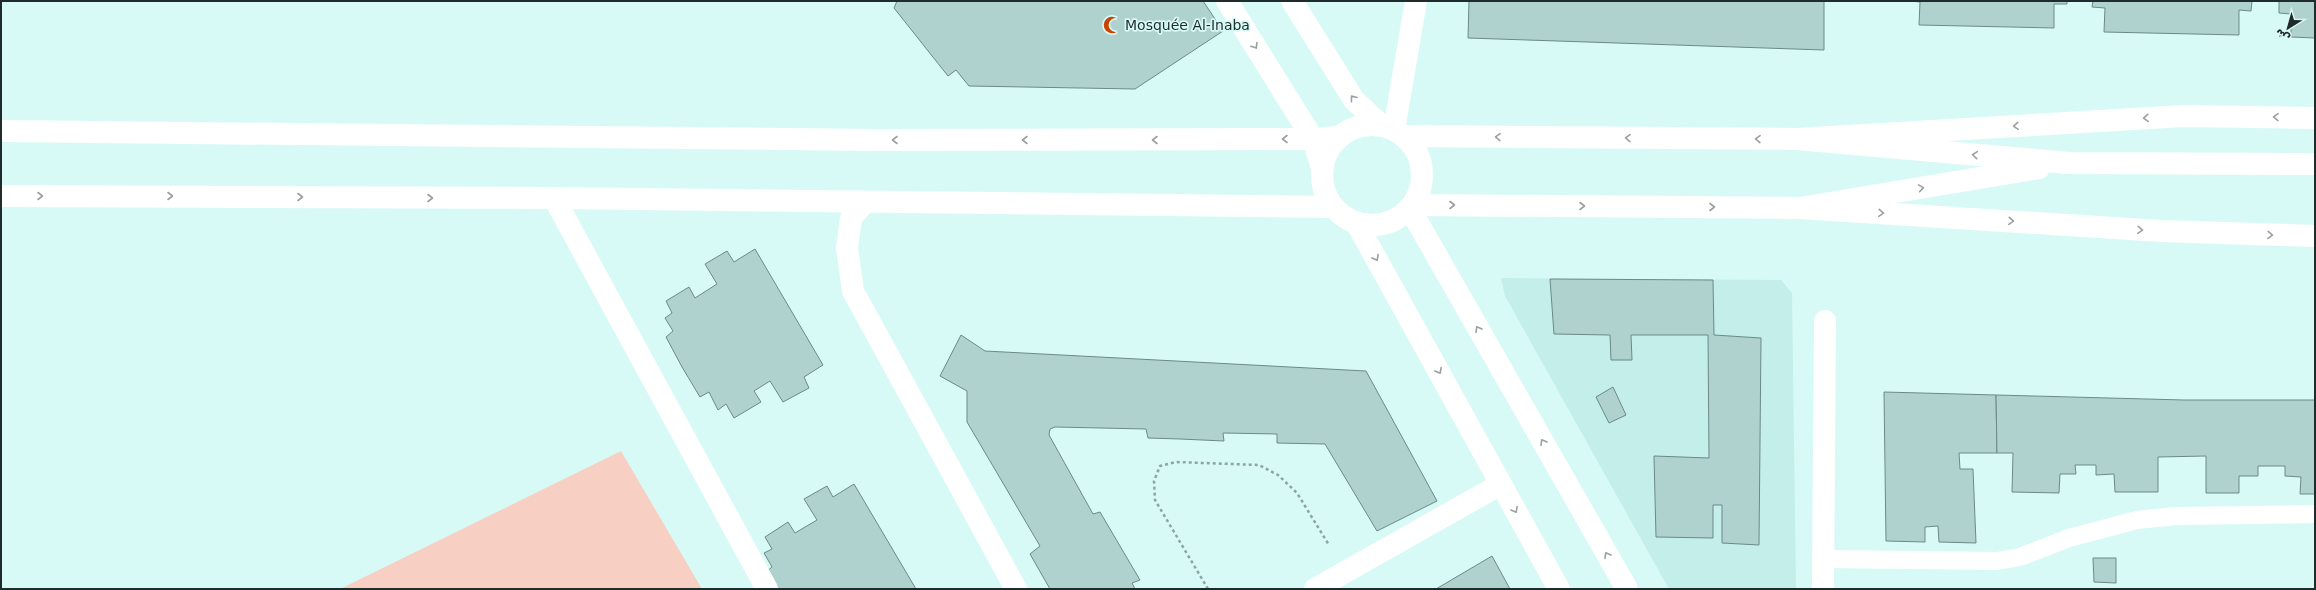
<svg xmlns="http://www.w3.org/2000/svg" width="2316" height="590" viewBox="0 0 2316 590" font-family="'DejaVu Sans',Cairo,sans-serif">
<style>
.built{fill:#c3eee9}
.green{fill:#f7d0c3}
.building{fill:#b0d2ce;stroke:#6b8a86}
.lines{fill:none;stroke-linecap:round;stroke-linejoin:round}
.path{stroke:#8ca5a3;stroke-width:2.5;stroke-dasharray:3 3;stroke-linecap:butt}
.service{stroke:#fff;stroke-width:18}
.minor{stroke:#fff;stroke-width:22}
.tertiary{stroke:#fff;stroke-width:22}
.trunk{stroke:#fff;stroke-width:22}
.oneway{stroke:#9aa0a0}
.labels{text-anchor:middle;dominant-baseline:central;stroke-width:3.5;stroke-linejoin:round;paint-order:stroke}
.poi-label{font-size:14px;fill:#1f2c2b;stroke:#d8faf6;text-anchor:start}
</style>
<rect width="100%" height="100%" fill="#d8faf6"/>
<polygon class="built" points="1501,278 1781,280 1792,293 1796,589 1669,589 1505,296"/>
<polygon class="green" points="621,451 702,589 340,589"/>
<g class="building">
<polygon points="897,1 1203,1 1223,31 1135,89 969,86 956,70 948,76 894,8"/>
<polygon points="1469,1 1824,1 1824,50 1468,38"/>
<polygon points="1910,1 2067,1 2067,4 2054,4 2054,28 1919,25 1920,2"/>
<polygon points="2093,1 2252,1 2251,11 2239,10 2239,35 2104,32 2105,8 2092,7"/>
<polygon points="2279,1 2315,1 2315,38 2291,37 2291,14 2279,13"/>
<polygon points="755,249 823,365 804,377 809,388 783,402 770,381 754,391 761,402 734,418 726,404 718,410 709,392 700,397 682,367 666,337 673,331 665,318 672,313 666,301 689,287 695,298 717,284 705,264 727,251 734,262"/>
<polygon points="1550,279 1713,280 1714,335 1761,338 1759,545 1722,543 1722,505 1713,505 1713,538 1656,537 1654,456 1709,458 1708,335 1631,335 1632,360 1611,360 1610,335 1554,334"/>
<polygon points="961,335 985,351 1366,371 1437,501 1377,531 1325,444 1277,443 1277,434 1223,433 1224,441 1180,439 1148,438 1146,429 1055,427 1050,429 1049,435 1093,514 1100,512 1140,580 1132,583 1135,589 1050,589 1030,554 1040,546 967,422 967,391 940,376"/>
<polygon points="1613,387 1626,415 1609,423 1596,397"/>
<polygon points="1884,392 1996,395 1997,453 1959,453 1960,469 1973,469 1976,543 1939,542 1938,526 1925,527 1925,542 1886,541"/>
<polygon points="1996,395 2184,400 2315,400 2315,494 2300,494 2301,477 2285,476 2285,466 2258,466 2258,476 2239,476 2239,493 2206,493 2206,456 2158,457 2158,492 2115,492 2114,474 2096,475 2096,465 2075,465 2076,474 2060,474 2059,493 2012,492 2013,453 1997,453"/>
<polygon points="854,484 916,589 774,589 765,573 772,567 764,553 772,549 765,537 788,522 795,533 817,520 804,499 827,486 833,497"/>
<polygon points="1492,556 1510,589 1436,589"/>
<polygon points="2093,558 2116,558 2116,583 2094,582"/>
</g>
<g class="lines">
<polyline class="path" points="1208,589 1155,500 1154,481 1160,466 1176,462 1259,465 1278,475 1297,493 1329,545"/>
<polyline class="service" points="1824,559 1997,561 2020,557 2069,538 2137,520 2176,516 2315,514"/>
<g class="minor">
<polyline points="1227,1 1313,139 1322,168"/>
<polyline points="1292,1 1354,100 1381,125"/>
<polyline points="1394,130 1416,1"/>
<polyline points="554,198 767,589"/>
<polyline points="865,202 851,218 847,248 853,291 1016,589"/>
<polyline points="1315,589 1501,484"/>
<polyline points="1823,589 1825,321"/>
</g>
<g class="tertiary">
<circle cx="1372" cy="175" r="50"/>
<polyline points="1,131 875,140 1313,139 1338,137"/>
<polyline points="1404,136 1797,139 2069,163 2315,164"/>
<polyline points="1,196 554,198 1333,207"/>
<polyline points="1413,205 1800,208 2039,168"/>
<polyline points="1410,209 1627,589"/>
<polyline points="1357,224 1559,589"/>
</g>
<g class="trunk">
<polyline points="1797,139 2184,116 2315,118"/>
<polyline points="1800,208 2161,231 2315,236"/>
</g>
</g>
<defs><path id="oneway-chevron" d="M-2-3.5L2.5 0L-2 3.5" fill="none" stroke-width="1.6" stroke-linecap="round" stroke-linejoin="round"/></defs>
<g class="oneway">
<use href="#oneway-chevron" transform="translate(1255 46) rotate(58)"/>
<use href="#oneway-chevron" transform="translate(1353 98) rotate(-128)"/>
<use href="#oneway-chevron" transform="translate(2276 117) rotate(-179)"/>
<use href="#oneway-chevron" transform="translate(2146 118) rotate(177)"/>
<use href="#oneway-chevron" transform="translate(2016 126) rotate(177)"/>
<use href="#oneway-chevron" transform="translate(1498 137) rotate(-179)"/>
<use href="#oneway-chevron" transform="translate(1628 138) rotate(-179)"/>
<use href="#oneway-chevron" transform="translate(1285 139) rotate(180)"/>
<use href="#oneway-chevron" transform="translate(1758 139) rotate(-179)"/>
<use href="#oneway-chevron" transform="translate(895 140) rotate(180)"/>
<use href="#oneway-chevron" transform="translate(1025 140) rotate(180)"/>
<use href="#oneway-chevron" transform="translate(1155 140) rotate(180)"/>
<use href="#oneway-chevron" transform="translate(1975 155) rotate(-175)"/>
<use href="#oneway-chevron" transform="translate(1921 188) rotate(-9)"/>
<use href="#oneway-chevron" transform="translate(40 196)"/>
<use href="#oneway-chevron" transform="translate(170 196)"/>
<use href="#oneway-chevron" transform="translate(300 197)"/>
<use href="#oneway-chevron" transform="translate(430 198)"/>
<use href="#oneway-chevron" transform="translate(1452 205)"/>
<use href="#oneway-chevron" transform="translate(1582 206)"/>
<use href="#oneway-chevron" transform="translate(1712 207)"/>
<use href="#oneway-chevron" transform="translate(1881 213) rotate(4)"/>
<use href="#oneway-chevron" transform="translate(2011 221) rotate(4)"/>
<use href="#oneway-chevron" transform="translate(2140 230) rotate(4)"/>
<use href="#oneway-chevron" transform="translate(2270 235) rotate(2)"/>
<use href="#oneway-chevron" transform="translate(1376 258) rotate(61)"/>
<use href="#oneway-chevron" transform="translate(1478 329) rotate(-120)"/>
<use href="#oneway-chevron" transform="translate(1439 371) rotate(61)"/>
<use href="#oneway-chevron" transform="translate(1543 442) rotate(-120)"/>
<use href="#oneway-chevron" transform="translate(1515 510) rotate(61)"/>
<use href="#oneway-chevron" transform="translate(1607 555) rotate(-120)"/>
</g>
<defs>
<g id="mosque-bare" transform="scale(1.38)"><path d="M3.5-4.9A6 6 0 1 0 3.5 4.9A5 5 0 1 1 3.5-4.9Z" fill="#ca4401" stroke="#d8faf6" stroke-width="2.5" paint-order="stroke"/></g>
</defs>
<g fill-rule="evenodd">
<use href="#mosque-bare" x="1112" y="25"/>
</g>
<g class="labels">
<g class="poi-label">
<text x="1125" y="25">Mosquée Al-Inaba</text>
</g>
</g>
<rect width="2316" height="590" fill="none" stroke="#1f2c2b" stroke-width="4"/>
<g transform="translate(2288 28) rotate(217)" stroke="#d8faf6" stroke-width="3" paint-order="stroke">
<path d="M0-3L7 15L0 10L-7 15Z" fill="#1f2c2b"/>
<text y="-6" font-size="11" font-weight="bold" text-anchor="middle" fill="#1f2c2b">ش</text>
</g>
</svg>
